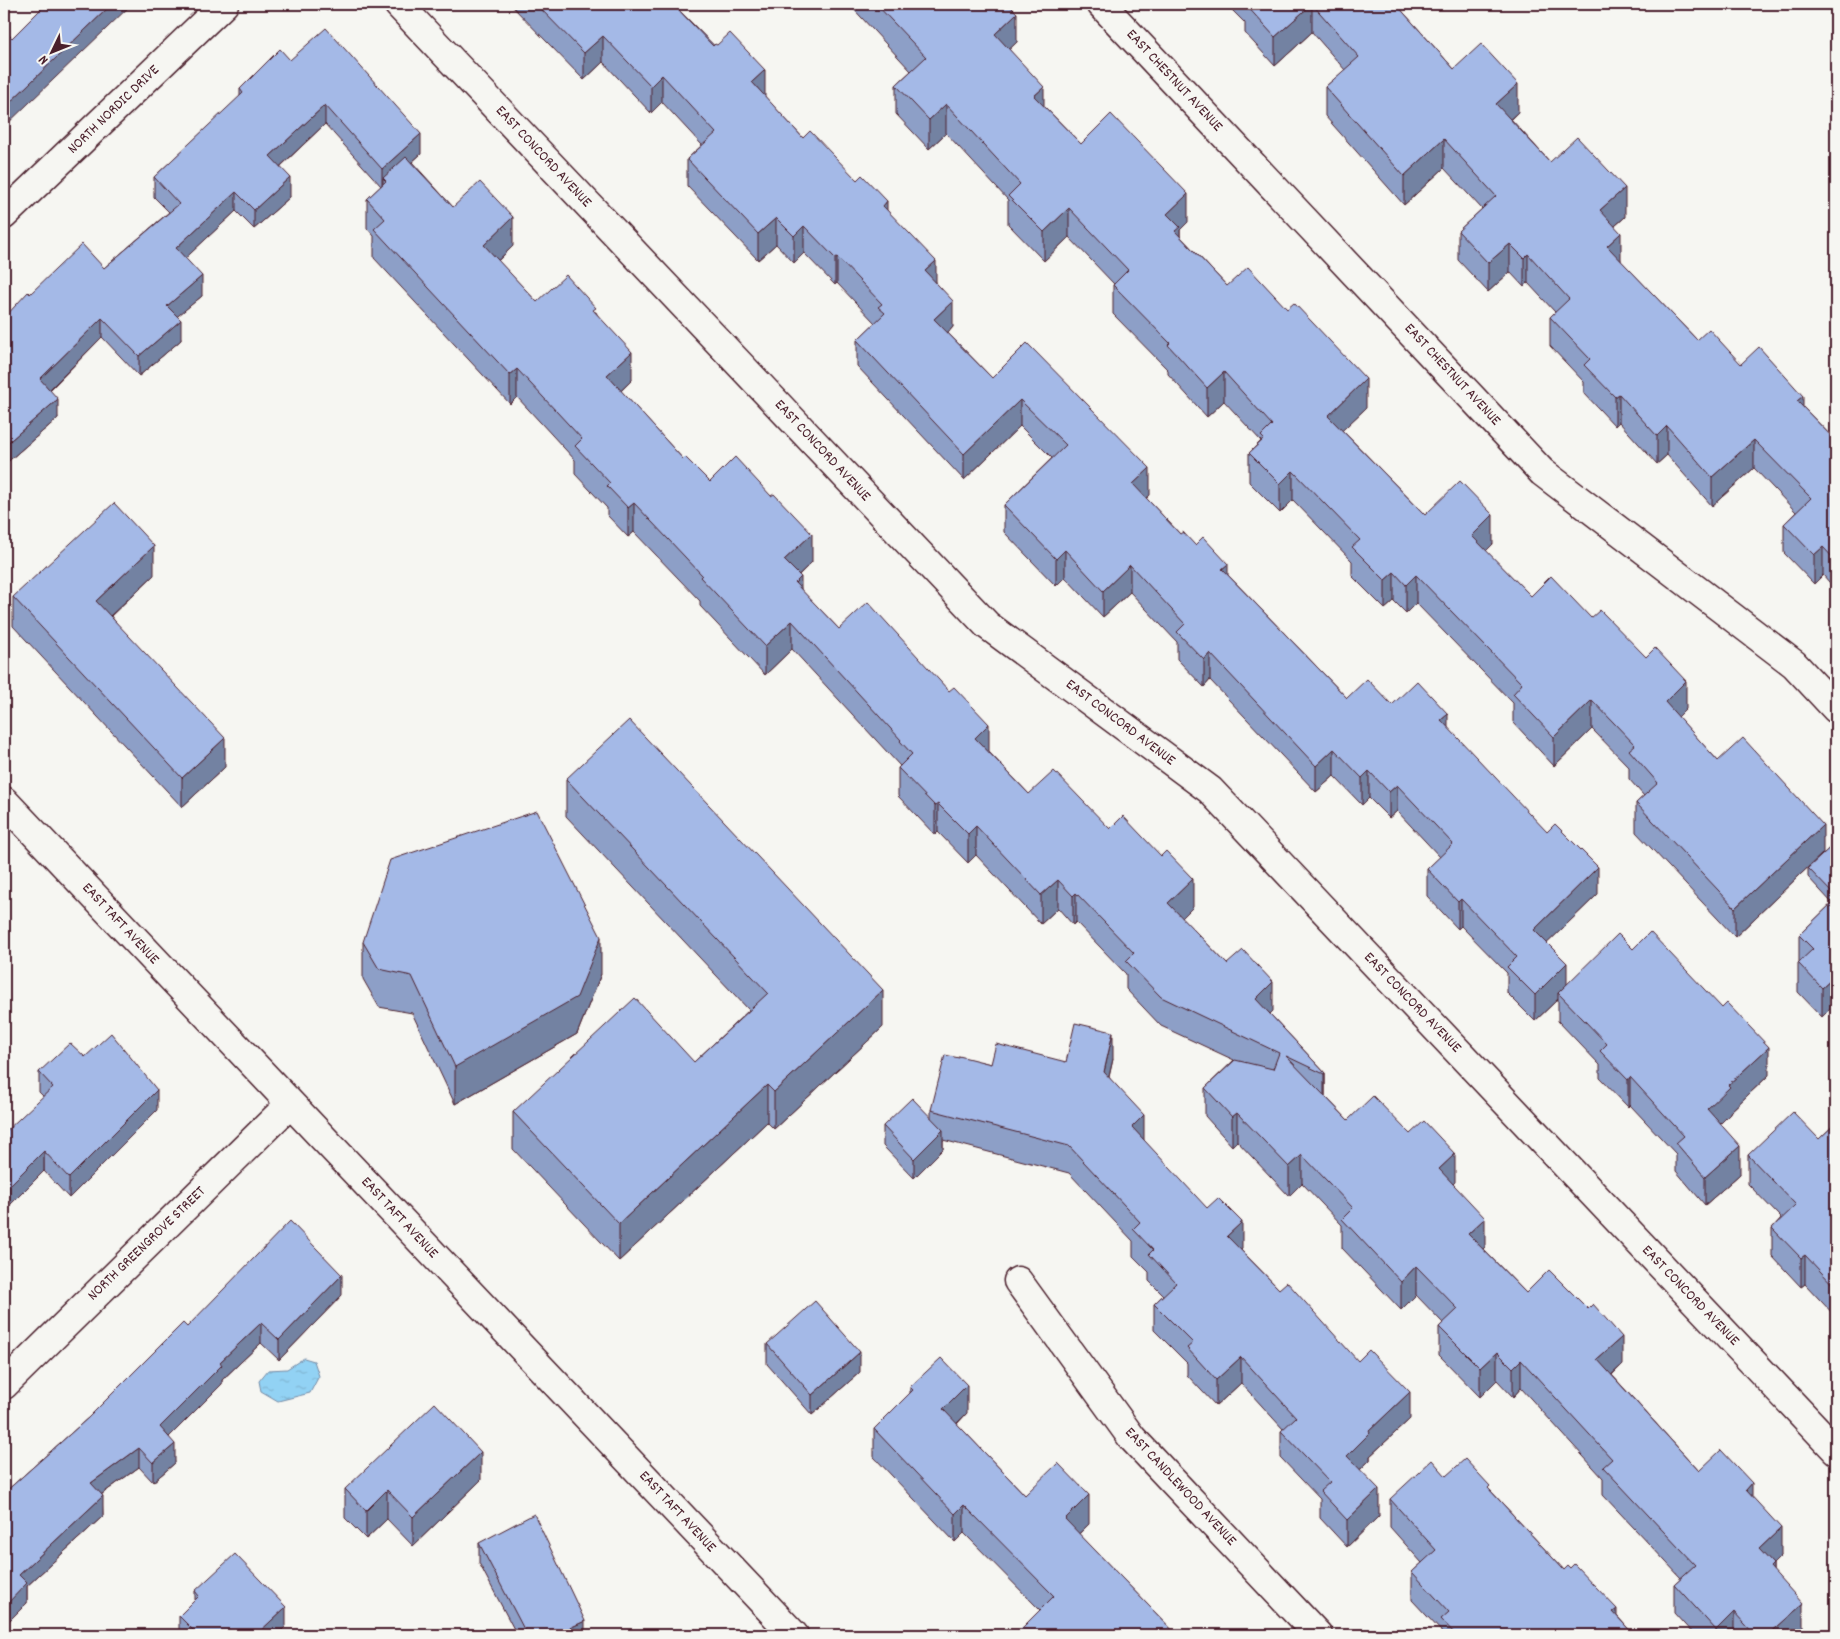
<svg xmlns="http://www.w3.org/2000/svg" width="1840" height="1639" viewBox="0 0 1840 1639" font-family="Dekko,sans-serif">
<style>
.water{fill:url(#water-ripples);stroke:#758aa4}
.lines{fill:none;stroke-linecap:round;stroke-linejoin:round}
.minor-casing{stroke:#4a1f2b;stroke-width:31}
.primary-casing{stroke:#4a1f2b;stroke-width:31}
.minor{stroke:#f6f6f2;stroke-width:28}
.primary{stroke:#f6f6f2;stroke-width:28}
.wall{fill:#8d9fc7;stroke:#4a1f2b}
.shaded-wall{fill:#7382a2;stroke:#4a1f2b}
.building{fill:#a4b9e7;stroke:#4a1f2b}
.labels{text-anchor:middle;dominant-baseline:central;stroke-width:5;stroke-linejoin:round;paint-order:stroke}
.street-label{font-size:15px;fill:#4a1f2b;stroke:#f6f6f2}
</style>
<defs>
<pattern id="water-ripples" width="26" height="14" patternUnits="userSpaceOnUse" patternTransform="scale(1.25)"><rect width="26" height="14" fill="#92d2f4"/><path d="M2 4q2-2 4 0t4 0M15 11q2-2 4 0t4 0" fill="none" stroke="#7fb4d1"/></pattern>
</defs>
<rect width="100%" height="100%" fill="#f6f6f2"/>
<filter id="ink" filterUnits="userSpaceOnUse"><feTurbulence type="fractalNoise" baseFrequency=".02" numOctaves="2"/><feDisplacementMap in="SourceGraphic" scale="10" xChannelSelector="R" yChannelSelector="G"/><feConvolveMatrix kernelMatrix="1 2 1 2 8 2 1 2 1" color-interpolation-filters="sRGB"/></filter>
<g filter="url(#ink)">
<polygon class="water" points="304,1358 314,1361 319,1376 310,1393 278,1401 261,1391 259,1381 268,1370 287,1369"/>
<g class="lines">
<g class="minor-casing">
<g id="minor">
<polyline points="398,4 987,625 1210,790 1836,1450"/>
<polyline points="1101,4 1542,472 1794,664 1836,709"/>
<polyline points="4,215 224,4"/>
<polyline points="1018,1281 1132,1438 1318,1635"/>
<polyline points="4,1385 290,1104"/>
</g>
</g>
<g class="primary-casing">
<polyline id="primary" points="4,801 794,1635"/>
</g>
<use href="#minor" class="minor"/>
<use href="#primary" class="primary"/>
</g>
<g class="wall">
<polygon points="510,4 679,4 679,10 765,97 803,138 857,180 887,210 936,282 953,327 948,333 992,378 1150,495 1146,498 1180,534 1195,545 1228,575 1347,698 1392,705 1448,728 1598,894 1547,943 1567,985 1633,949 1769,1075 1730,1112 1730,1114 1720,1124 1740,1174 1705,1205 1676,1171 1676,1154 1630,1105 1628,1107 1600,1078 1600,1065 1558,1021 1558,999 1535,1021 1507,993 1507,973 1461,926 1458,929 1427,896 1427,869 1440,857 1397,811 1389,818 1369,798 1362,805 1334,776 1316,792 1210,680 1204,687 1177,659 1177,642 1130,592 1103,617 1065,577 1056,586 1004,532 1004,505 1052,458 1020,426 964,480 857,366 857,340 875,323 837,283 835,285 804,253 794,263 776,244 758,260 687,186 687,159 702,145 662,102 651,113 603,62 584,80"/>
<polygon points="849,4 1008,4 1017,42 1009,49 1044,106 1081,144 1188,222 1180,230 1180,236 1227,286 1366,408 1342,430 1425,515 1493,544 1486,551 1531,596 1591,618 1686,709 1678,717 1718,761 1823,853 1735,937 1636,832 1636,803 1644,796 1629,779 1629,767 1592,729 1554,766 1513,722 1513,703 1416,603 1406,613 1394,601 1385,609 1352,576 1352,561 1293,500 1280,513 1249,482 1249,453 1261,441 1224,401 1207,417 1168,374 1168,370 1113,314 1113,285 1114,284 1069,237 1044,261 1008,224 1008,200 946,133 929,149 896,114 896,85 911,71"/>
<polygon points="1226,4 1396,4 1454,69 1518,112 1511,119 1550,162 1625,217 1615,226 1621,261 1697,340 1741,364 1803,407 1836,441 1836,590 1823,575 1814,584 1784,553 1784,524 1796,512 1754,468 1712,506 1667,455 1657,464 1619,422 1615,426 1584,393 1584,382 1550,346 1550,317 1555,312 1528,283 1524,287 1510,272 1488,292 1458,260 1458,231 1482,209 1444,168 1404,205 1325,116 1325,87 1345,70 1312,32 1275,66 1245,33 1245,23"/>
<polygon points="290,60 421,154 412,162 453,207 513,246 498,261 537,302 596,312 632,380 621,391 683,459 710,482 812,562 799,575 801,590 839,629 989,752 1029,794 1110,829 1193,907 1182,918 1273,1011 1270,1014 1325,1073 1325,1096 1348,1120 1455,1182 1453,1184 1485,1247 1483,1249 1526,1293 1622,1365 1612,1375 1699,1471 1752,1497 1781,1556 1773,1564 1773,1571 1803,1632 1800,1635 1694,1635 1674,1613 1674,1584 1681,1578 1603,1495 1603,1478 1521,1388 1513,1397 1497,1380 1480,1397 1439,1355 1439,1327 1443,1323 1416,1295 1401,1310 1342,1248 1342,1225 1302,1183 1289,1196 1237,1141 1232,1146 1205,1116 1205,1088 1234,1060 1161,1026 1126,989 1126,974 1076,922 1073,925 1058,908 1041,924 976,855 968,863 938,832 935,835 898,796 898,768 900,766 792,649 765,675 700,606 700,601 634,532 628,537 607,515 607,508 575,474 575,460 517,397 510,404 374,258 374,236 367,228 367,199 381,186 325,124 280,167 290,197 254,229 236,211 185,258 202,296 177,316 181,340 139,376 102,337 50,390 58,418 4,465 30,294 104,268 169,212 154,197 154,177 240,97 240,89"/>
<polygon points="154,575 111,616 225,767 182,807 13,626 13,597"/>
<polygon points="566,779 883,1027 774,1129 767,1122 619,1261 513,1149 513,1112 694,1062 749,1010 566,816"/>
<polygon points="1836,842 1836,1004 1836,1003 1822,1017 1798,992 1798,963 1799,962 1799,935 1832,903 1808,877 1808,868"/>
<polygon points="363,942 601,974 577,1034 455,1104 412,1013 379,1007 363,979"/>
<polygon points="85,1057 157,1110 69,1198 44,1171 43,1096 39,1092 39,1072"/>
<polygon points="959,1058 991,1064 1066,1062 1113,1059 1109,1077 1144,1141 1242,1249 1241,1250 1279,1289 1410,1419 1370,1456 1370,1460 1360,1470 1379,1516 1347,1547 1320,1518 1320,1499 1281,1458 1281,1431 1283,1429 1241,1383 1216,1406 1187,1375 1187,1363 1154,1330 1154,1304 1163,1295 1149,1281 1149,1272 1133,1256 1133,1241 1069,1173 943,1140 943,1149 914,1178 883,1146 883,1126 931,1118 931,1110"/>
<polygon points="1836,1123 1836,1317 1805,1284 1801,1287 1772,1256 1772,1228 1781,1218 1748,1184 1748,1155 1819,1139"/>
<polygon points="342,1295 279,1360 261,1343 222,1380 222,1384 169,1437 175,1463 153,1482 139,1467 102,1494 103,1516 27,1586 27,1603 6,1624 4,1622 4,1493 88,1418 187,1327"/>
<polygon points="767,1344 860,1372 812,1415 767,1364"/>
<polygon points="910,1387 967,1413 957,1424 1025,1495 1089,1524 1079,1534 1177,1635 1040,1610 964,1533 955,1542 874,1457 874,1429 910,1393"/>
<polygon points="1446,1476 1490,1490 1564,1570 1617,1616 1634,1635 1441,1635 1441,1631 1412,1600 1412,1572 1422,1563 1390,1527 1390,1499"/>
<polygon points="481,1480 413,1546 387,1519 366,1539 345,1518 345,1489"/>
<polygon points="479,1543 585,1635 517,1635 479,1563"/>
<polygon points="195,1591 286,1626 277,1635 179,1635 179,1616 195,1600"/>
</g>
<g class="shaded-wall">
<polygon points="112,4 132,4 4,127 4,108"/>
<polygon points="673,4 679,4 679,24"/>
<polygon points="1312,4 1312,32 1275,66 1275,37"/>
<polygon points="1017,13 1017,42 995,63 995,34"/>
<polygon points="603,36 603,62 584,80 584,53"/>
<polygon points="765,70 765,97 752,82"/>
<polygon points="662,75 662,102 651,113 651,86"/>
<polygon points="1518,84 1518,112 1496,132 1496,104"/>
<polygon points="1044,87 1044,115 1034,96"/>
<polygon points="946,104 946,133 929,149 929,120"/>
<polygon points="325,105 325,124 270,176 270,156"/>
<polygon points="421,134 421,154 386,185 386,181 383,178 383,187 382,188 382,169"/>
<polygon points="1444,139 1444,168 1404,205 1404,176"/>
<polygon points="290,177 290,197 254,229 254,210"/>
<polygon points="1625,188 1625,217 1600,239 1600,210"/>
<polygon points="236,192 236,211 176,267 176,248"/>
<polygon points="1188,194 1188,222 1180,230 1180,256 1167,214"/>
<polygon points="887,201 887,228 883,206"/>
<polygon points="1069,208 1069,237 1044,261 1044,232"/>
<polygon points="513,217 513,246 484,274 484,245"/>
<polygon points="776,218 776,244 758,260 758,234"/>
<polygon points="804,226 804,253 794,263 794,236"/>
<polygon points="1621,233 1621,262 1607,246"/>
<polygon points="1510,244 1510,272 1488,292 1488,263"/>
<polygon points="1528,254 1528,283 1524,287 1524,258"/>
<polygon points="837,257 837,283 835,285 835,258"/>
<polygon points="936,261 936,288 925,271"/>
<polygon points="202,276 202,296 167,325 167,306"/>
<polygon points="953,301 953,327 934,345 934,319"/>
<polygon points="102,318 102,337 40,399 40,379"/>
<polygon points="181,320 181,340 139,376 139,356"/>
<polygon points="632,352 632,380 607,404 607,375"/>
<polygon points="517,369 517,397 510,404 510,375"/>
<polygon points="1224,372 1224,401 1207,417 1207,388"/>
<polygon points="1366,379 1366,408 1328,444 1328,416"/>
<polygon points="1619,394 1619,422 1615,426 1615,397"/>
<polygon points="1803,396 1803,424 1797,401"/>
<polygon points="58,399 58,418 4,465 4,446"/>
<polygon points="1020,400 1020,426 964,480 964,454"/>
<polygon points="1667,426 1667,455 1657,464 1657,436"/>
<polygon points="1754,440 1754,468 1712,506 1712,477"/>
<polygon points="1150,468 1150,495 1133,511 1133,484"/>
<polygon points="1293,471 1293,500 1280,513 1280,484"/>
<polygon points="634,503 634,532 628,537 628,508"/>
<polygon points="1493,515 1493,544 1472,565 1472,536"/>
<polygon points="812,534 812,562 784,589 784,560"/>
<polygon points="154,546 154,575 96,629 96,601"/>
<polygon points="1823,547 1823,575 1814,584 1814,555"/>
<polygon points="1065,550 1065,577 1056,586 1056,559"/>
<polygon points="1228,564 1228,590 1222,569"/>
<polygon points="1130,565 1130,592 1103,617 1103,591"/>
<polygon points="1394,572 1394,601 1385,609 1385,580"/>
<polygon points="1416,575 1416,603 1406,613 1406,585"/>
<polygon points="801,577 801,606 795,583"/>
<polygon points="792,621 792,649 765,675 765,646"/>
<polygon points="1210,653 1210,680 1204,687 1204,660"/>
<polygon points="1686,681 1686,709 1665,730 1665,702"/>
<polygon points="1592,700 1592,729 1554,766 1554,737"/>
<polygon points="1448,714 1448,741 1441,720"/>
<polygon points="989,724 989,753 975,738"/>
<polygon points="225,738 225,767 182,807 182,778"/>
<polygon points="1334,749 1334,776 1316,792 1316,766"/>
<polygon points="1369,771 1369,798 1362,805 1362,778"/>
<polygon points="1397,785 1397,811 1389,818 1389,792"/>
<polygon points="938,804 938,832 935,835 935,806"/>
<polygon points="1823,825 1823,853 1735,937 1735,908"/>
<polygon points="976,826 976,855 968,863 968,834"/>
<polygon points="1598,867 1598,894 1534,956 1534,930"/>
<polygon points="1193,879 1193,907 1168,932 1168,903"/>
<polygon points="1058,880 1058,908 1041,924 1041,895"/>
<polygon points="1076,893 1076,922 1073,925 1073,896"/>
<polygon points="1461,899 1461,926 1458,929 1458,902"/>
<polygon points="601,937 601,974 577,1034 455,1104 455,1067"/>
<polygon points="1567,963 1567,990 1558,993 1558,999 1535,1021 1535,995"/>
<polygon points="1836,975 1836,1003 1822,1017 1822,988"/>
<polygon points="1273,982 1273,1011 1256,1027 1256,999"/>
<polygon points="883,990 883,1027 774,1129 774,1092"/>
<polygon points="1113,1032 1113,1059 1104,1098 1104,1072"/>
<polygon points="1769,1047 1769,1075 1730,1112 1730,1114 1707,1137 1707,1109 1728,1085"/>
<polygon points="1325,1073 1325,1101 1324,1103 1324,1074"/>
<polygon points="1630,1077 1630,1105 1628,1107 1628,1080"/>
<polygon points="767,1085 767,1122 619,1261 619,1224"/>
<polygon points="157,1090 157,1110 69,1198 69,1178"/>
<polygon points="1237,1113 1237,1141 1232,1146 1232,1117"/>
<polygon points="1144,1115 1144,1142 1132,1127"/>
<polygon points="943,1130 943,1149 914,1178 914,1159"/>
<polygon points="1740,1146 1740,1174 1705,1205 1705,1177"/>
<polygon points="44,1151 44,1171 4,1211 4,1191"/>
<polygon points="1455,1154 1455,1182 1439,1198 1439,1169"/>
<polygon points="1302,1155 1302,1183 1289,1196 1289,1167"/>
<polygon points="1485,1218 1485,1247 1468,1263 1468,1234"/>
<polygon points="1242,1222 1242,1249 1227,1263 1227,1236"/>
<polygon points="1805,1255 1805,1284 1801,1287 1801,1258"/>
<polygon points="1416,1266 1416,1295 1401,1310 1401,1282"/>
<polygon points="342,1275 342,1295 279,1360 279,1340"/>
<polygon points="261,1323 261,1343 222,1380 222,1384 160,1446 160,1427 220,1362"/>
<polygon points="1622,1337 1622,1365 1597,1388 1597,1359"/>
<polygon points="860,1352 860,1372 812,1415 812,1395"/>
<polygon points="1497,1352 1497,1380 1480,1397 1480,1368"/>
<polygon points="1241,1357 1241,1383 1216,1406 1216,1380"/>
<polygon points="1521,1360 1521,1388 1513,1397 1513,1368"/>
<polygon points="967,1385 967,1413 943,1437 943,1409"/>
<polygon points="1410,1392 1410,1419 1370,1456 1370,1460 1347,1482 1347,1456 1369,1431"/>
<polygon points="175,1444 175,1463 153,1482 153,1463"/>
<polygon points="139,1448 139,1467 91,1502 91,1483"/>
<polygon points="481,1452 481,1480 413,1546 413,1517"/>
<polygon points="1752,1483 1752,1512 1746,1490"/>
<polygon points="1379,1489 1379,1516 1347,1547 1347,1520"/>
<polygon points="387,1490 387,1519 366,1539 366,1511"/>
<polygon points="1089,1495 1089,1524 1065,1547 1065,1519"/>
<polygon points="103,1496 103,1516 27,1586 27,1603 6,1624 6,1605 19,1575"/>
<polygon points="964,1505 964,1533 955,1542 955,1514"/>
<polygon points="1781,1528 1781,1556 1759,1578 1759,1549"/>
<polygon points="1773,1564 1773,1593 1770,1567"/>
<polygon points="1803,1604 1803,1632 1800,1635 1768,1635"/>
<polygon points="286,1607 286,1626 277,1635 256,1635"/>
<polygon points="1617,1609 1617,1635 1613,1612"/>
<polygon points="1734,1612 1734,1635 1716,1635 1716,1630"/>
<polygon points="585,1621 585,1635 554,1635"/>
</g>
<g class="building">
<polygon points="46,4 112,4 4,108 4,36 7,33 12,38"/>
<polygon points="536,4 673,4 713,46 715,44 717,45 730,33 765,70 752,82 803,138 810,131 857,180 862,175 887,201 883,206 936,261 925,271 953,301 934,319 992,378 1027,343 1150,468 1133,484 1180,534 1183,532 1195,545 1203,537 1228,564 1222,569 1347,698 1367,679 1392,705 1417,681 1448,714 1441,720 1547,832 1555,824 1598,867 1534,930 1567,963 1535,995 1507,967 1517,957 1461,899 1458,902 1427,869 1453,844 1397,785 1389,792 1369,771 1362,778 1334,749 1316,766 1210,653 1204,660 1177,632 1185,624 1130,565 1103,591 1065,550 1056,559 1004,505 1066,445 1020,400 964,454 857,340 885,313 878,307 882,304 837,257 835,258 804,226 794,236 776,218 758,234 687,159 716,133 662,75 651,86 603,36 584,53"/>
<polygon points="876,4 1008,4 1017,13 995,34 1044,87 1034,96 1081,144 1111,114 1188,194 1167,214 1180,227 1175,231 1227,286 1248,267 1287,309 1294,303 1366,379 1328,416 1425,515 1460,481 1493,515 1472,536 1531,596 1551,576 1591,618 1600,610 1646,657 1655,648 1686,681 1665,702 1718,761 1743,738 1823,825 1735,908 1636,803 1658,783 1629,750 1635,745 1592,700 1554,737 1513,694 1522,684 1416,575 1406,585 1394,572 1385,580 1352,547 1360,540 1293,471 1280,484 1249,453 1264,439 1261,436 1272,425 1224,372 1207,388 1168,345 1170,343 1113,285 1128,270 1069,208 1044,232 1008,196 1020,184 946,104 929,120 896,85 926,57"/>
<polygon points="1245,4 1312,4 1275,37"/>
<polygon points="1312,4 1396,4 1454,69 1481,44 1518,84 1496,104 1550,162 1577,137 1625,188 1600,210 1621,233 1607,246 1697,340 1709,329 1741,364 1759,347 1803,396 1797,401 1836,441 1836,561 1823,547 1814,555 1784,524 1811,498 1754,440 1712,477 1667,426 1657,436 1619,394 1615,397 1584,365 1590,359 1550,317 1569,299 1528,254 1524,258 1510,244 1488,263 1458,231 1496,196 1444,139 1404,176 1325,87 1359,57"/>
<polygon points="326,28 421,134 382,169 325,105 270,156 290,177 254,210 236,192 176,248 202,276 167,306 181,320 139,356 102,318 40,379 58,399 4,446 4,318 28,292 30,294 82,244 104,268 179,204 154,177 243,93 240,89 280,49 290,60"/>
<polygon points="406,157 453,207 480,182 513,217 484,245 537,302 566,275 596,308 593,310 632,352 607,375 683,459 685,457 710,482 735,457 771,496 774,494 812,534 784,560 801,577 795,583 839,629 868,602 949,691 954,687 989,724 975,738 1029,794 1054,771 1110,829 1123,816 1161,856 1166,851 1193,879 1168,903 1227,964 1243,950 1273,982 1256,999 1325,1073 1324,1074 1286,1056 1348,1120 1373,1096 1410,1134 1424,1121 1455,1154 1439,1169 1485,1218 1468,1234 1526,1293 1549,1270 1588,1309 1593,1304 1622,1337 1597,1359 1699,1471 1721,1450 1752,1483 1746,1490 1781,1528 1759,1549 1773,1564 1770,1567 1803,1604 1768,1635 1755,1635 1734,1612 1716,1630 1674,1584 1695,1565 1603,1467 1612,1459 1521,1360 1513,1368 1497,1352 1480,1368 1439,1327 1458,1309 1416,1266 1401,1282 1342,1219 1353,1208 1302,1155 1289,1167 1237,1113 1232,1117 1205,1088 1235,1060 1273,1069 1279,1053 1161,997 1126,961 1134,953 1076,893 1073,896 1058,880 1041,895 976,826 968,834 938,804 935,806 898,768 912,754 900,741 901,740 792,621 765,646 700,577 702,575 634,503 628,508 607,486 610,483 575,446 582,439 517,369 510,375 374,229 385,219 367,199 386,181 383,178"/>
<polygon points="114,503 154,546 96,601 225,738 182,778 13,597"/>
<polygon points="629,720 883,990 774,1092 767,1085 619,1224 513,1112 635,998 694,1062 768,993 566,779"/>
<polygon points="537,811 601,937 577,997 455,1067 412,976 379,969 363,942 390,860"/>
<polygon points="1836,842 1836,895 1835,896 1808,868"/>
<polygon points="1836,899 1836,975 1822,988 1798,963 1813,949 1799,935"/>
<polygon points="1650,932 1722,1008 1727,1003 1769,1047 1728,1085 1730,1087 1707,1109 1740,1146 1705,1177 1676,1143 1684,1136 1630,1077 1628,1080 1600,1051 1607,1044 1558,993 1618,934 1633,949"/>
<polygon points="1075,1023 1113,1032 1104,1072 1144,1115 1132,1127 1207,1208 1218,1198 1242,1222 1227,1236 1279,1289 1287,1282 1358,1361 1369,1350 1410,1392 1369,1431 1370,1433 1347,1456 1379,1489 1347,1520 1320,1491 1330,1482 1281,1431 1296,1417 1241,1357 1216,1380 1187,1348 1193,1343 1154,1304 1176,1283 1149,1254 1153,1250 1133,1229 1140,1222 1069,1146 931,1110 945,1055 959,1058 959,1056 991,1064 996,1044 1066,1062"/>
<polygon points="111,1033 157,1090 69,1178 44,1151 4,1191 4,1133 53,1087 39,1072 70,1043 85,1057"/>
<polygon points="912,1098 943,1130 914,1159 883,1126"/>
<polygon points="1793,1112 1819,1139 1836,1123 1836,1288 1805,1255 1801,1258 1772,1228 1796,1205 1748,1155"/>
<polygon points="290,1221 342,1275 279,1340 261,1323 220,1362 222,1365 160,1427 175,1444 153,1463 139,1448 91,1483 103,1496 19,1575 27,1583 6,1605 4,1602 4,1493 88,1418 183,1323 187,1327"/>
<polygon points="815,1301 860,1352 812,1395 767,1344"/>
<polygon points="941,1358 967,1385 943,1409 1025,1495 1058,1463 1089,1495 1065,1519 1177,1635 1015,1635 1054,1596 964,1505 955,1514 874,1429 913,1390 910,1387"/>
<polygon points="435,1403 481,1452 413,1517 387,1490 366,1511 345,1489"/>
<polygon points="1465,1459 1490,1486 1488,1488 1564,1570 1568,1566 1570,1568 1574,1564 1617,1609 1613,1612 1634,1635 1456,1635 1441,1619 1449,1612 1412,1572 1436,1550 1390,1499 1432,1460 1446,1476"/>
<polygon points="534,1514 585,1621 554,1635 527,1635 479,1543"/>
<polygon points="235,1554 286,1607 256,1635 198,1635 179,1616 199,1596 195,1591"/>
</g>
</g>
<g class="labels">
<g class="street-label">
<text transform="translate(1174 81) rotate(47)">EAST CHESTNUT AVENUE</text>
<text transform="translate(114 110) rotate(-44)">NORTH NORDIC DRIVE</text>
<text transform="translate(543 157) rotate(47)">EAST CONCORD AVENUE</text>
<text transform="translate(1452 375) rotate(47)">EAST CHESTNUT AVENUE</text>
<text transform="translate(822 451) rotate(47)">EAST CONCORD AVENUE</text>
<text transform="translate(1120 723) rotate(37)">EAST CONCORD AVENUE</text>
<text transform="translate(120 924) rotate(47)">EAST TAFT AVENUE</text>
<text transform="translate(1412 1003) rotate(46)">EAST CONCORD AVENUE</text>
<text transform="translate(399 1218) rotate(47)">EAST TAFT AVENUE</text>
<text transform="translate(147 1244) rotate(-44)">NORTH GREENGROVE STREET</text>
<text transform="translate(1690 1296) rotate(46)">EAST CONCORD AVENUE</text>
<text transform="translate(1180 1487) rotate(47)">EAST CANDLEWOOD AVENUE</text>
<text transform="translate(677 1512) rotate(47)">EAST TAFT AVENUE</text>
</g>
</g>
<rect width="1840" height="1639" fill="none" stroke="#f6f6f2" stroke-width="20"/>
<rect x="10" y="10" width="1820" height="1619" fill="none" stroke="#4a1f2b" stroke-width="2" filter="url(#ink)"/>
<g transform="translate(52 52) rotate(227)" stroke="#f6f6f2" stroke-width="4" paint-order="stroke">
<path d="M0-4L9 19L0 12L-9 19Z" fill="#4a1f2b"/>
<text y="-8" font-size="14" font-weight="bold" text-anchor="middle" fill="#4a1f2b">N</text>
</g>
</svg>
